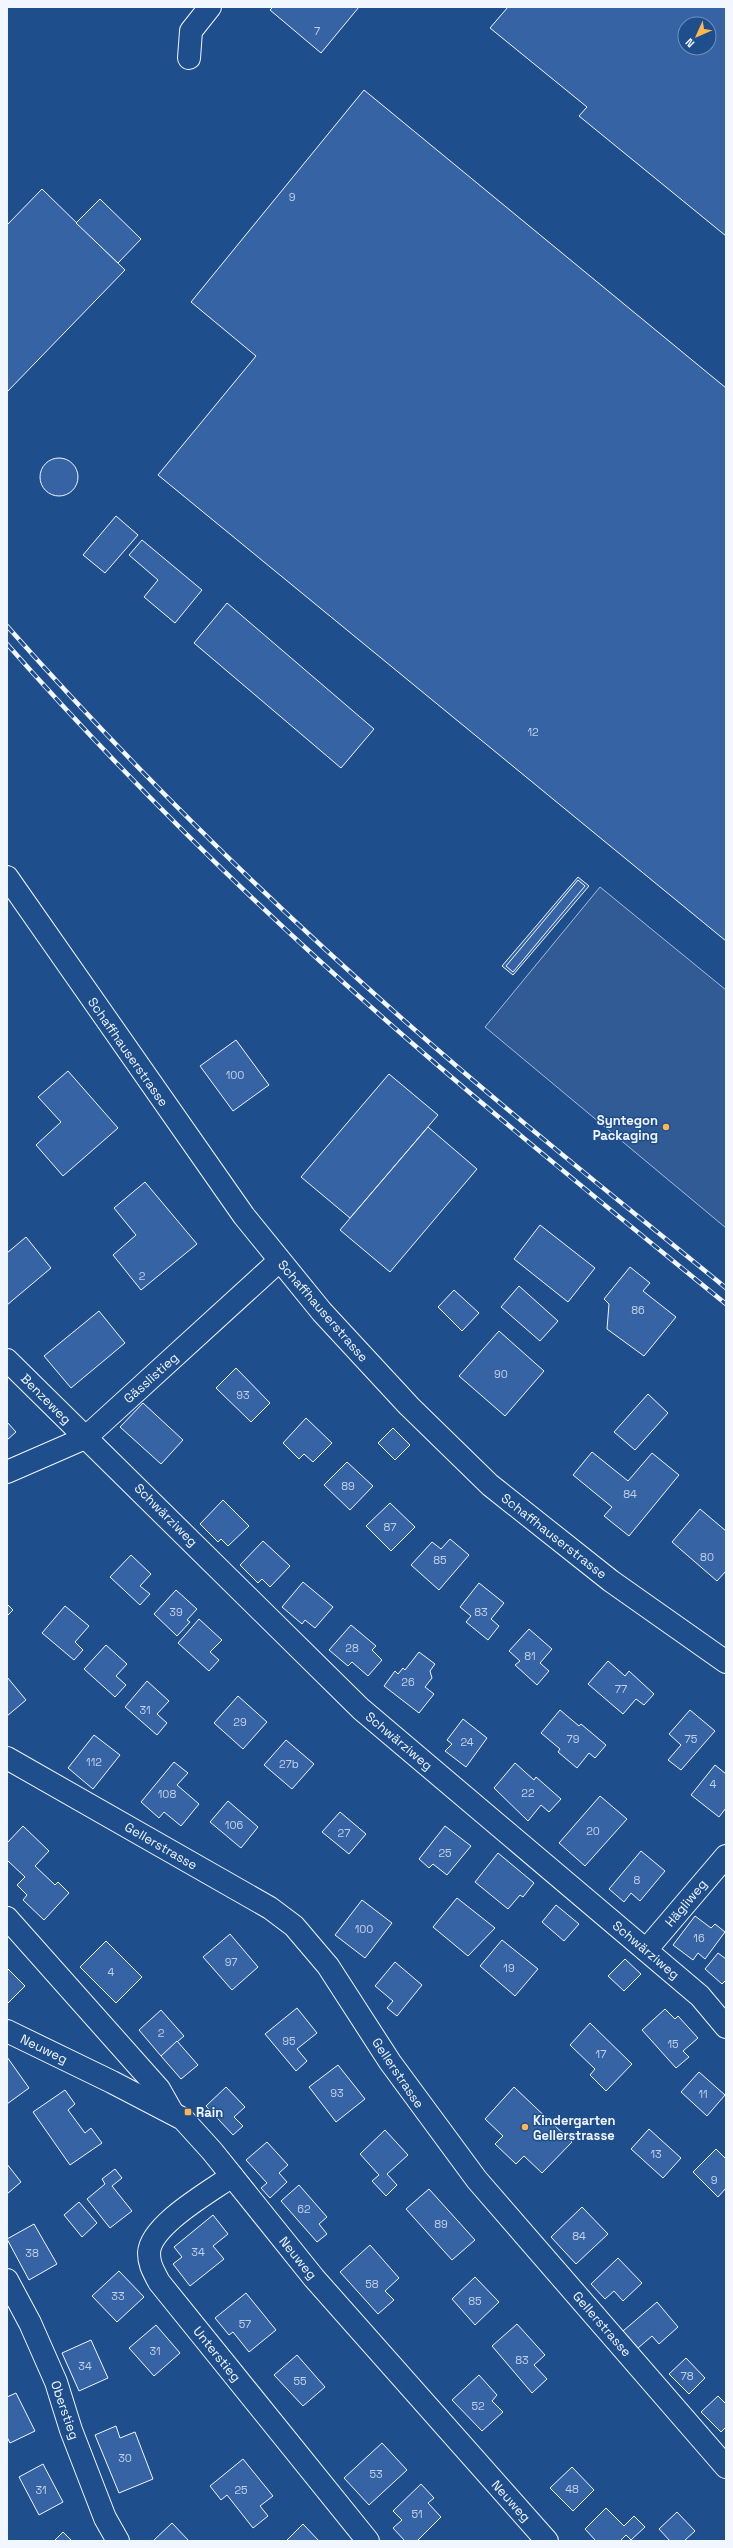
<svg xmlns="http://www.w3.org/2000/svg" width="733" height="2548" viewBox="0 0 733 2548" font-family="'Space Grotesk',sans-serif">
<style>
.built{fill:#305b95;stroke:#a8bbd7}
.building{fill:#3563a3;stroke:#f2f6ff;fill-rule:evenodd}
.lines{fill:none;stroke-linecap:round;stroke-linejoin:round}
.minor-casing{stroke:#f2f6ff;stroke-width:24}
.major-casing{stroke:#f2f6ff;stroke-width:24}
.minor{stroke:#1f4e8c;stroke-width:22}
.major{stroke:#1f4e8c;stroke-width:22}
.rail-casing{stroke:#f2f6ff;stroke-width:4.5}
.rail{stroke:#1f4e8c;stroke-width:3;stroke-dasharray:9;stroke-linecap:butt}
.poi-dot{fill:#ffb74d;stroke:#1f4e8c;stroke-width:1.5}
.labels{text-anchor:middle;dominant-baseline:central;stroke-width:3;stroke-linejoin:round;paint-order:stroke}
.number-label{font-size:11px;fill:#c3d1e8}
.street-label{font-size:13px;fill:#f2f6ff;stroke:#1f4e8c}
.poi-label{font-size:13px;font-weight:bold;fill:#f2f6ff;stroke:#1f4e8c;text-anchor:start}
</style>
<rect width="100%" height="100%" fill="#1f4e8c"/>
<polygon class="built" points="600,887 726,990 726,1228 485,1027"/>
<g class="building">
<polygon points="273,7 359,7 321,53 270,10"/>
<path d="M508 7H726V236L579 116 587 107 490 28ZM685 24H709V48H685Z"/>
<polygon points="364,90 726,388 726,941 158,475 256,356 191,302"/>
<polygon points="42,189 125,270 7,392 7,225"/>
<polygon points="100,199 141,239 118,263 76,223"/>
<circle cx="59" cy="477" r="19"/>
<polygon points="116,516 138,535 105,573 83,555"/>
<polygon points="142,540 202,590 175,623 144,597 158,580 129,555"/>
<polygon points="227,603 374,729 341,768 194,643"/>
<polygon points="578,877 589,886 513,975 502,966"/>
<polygon points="578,880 585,886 513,972 506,966"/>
<polygon points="236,1040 269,1085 233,1111 200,1066"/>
<polygon points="68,1071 118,1128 63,1176 36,1145 61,1122 38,1097"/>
<polygon points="389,1074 438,1115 350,1218 301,1177"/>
<polygon points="428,1127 477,1169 390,1272 340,1230"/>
<polygon points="145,1182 197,1244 141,1290 113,1255 136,1235 114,1208"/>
<polygon points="540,1225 595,1268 568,1302 514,1259"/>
<polygon points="26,1237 51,1268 7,1305 7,1253"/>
<polygon points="630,1267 650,1283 643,1291 676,1317 644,1356 607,1329 609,1304 604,1299"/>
<polygon points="519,1286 558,1321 540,1341 501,1307"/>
<polygon points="454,1290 479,1313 462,1331 438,1307"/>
<polygon points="99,1311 125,1343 71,1388 44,1356"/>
<polygon points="499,1331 544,1371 505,1416 459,1376"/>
<polygon points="236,1368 270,1403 251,1422 216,1388"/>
<polygon points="648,1394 668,1413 635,1450 614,1432"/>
<polygon points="143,1403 183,1440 161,1464 120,1427"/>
<polygon points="306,1418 332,1443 313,1462 304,1454 299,1459 283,1443"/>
<polygon points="7,1422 16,1432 7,1440"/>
<polygon points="393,1428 410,1445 395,1460 378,1443"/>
<polygon points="592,1452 628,1481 652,1453 679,1475 629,1536 604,1516 612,1507 573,1475"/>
<polygon points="347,1462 373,1486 350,1510 324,1485"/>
<polygon points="223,1500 249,1526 228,1546 221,1539 218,1542 200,1524"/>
<polygon points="390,1503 415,1527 391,1551 366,1526"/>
<polygon points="700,1509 726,1531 726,1571 717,1581 672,1542"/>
<polygon points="450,1539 469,1555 439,1590 411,1565 432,1542 441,1549"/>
<polygon points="263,1541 290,1566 270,1587 262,1579 258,1583 240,1565"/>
<polygon points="131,1555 151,1574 140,1586 150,1594 140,1605 110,1577"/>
<polygon points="303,1582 333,1607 315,1628 305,1620 302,1624 282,1607"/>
<polygon points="479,1583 504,1603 491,1619 499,1626 488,1640 466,1622 471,1616 460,1607"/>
<polygon points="176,1590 197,1609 187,1620 190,1622 177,1636 154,1614"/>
<polygon points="7,1604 13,1610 7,1616"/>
<polygon points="65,1606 89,1626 75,1642 83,1650 74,1660 42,1633"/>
<polygon points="199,1619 222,1640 210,1652 219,1660 209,1671 178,1643"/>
<polygon points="351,1625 376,1646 372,1650 382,1660 368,1676 352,1662 348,1666 329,1650"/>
<polygon points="529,1629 552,1649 540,1663 549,1671 537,1685 515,1665 520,1661 509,1651"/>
<polygon points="106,1645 127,1664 116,1676 126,1685 115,1697 84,1669"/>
<polygon points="419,1652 435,1664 430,1671 432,1678 425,1687 434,1694 419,1713 384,1686 395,1671 398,1674 403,1668 405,1670"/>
<polygon points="608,1661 625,1676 629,1671 654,1694 644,1705 636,1699 623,1714 588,1684"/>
<polygon points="7,1677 26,1700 7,1716"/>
<polygon points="147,1681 169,1701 157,1714 167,1723 157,1735 125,1707"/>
<polygon points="238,1696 267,1722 243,1749 214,1723"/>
<polygon points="560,1710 579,1726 581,1724 606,1745 595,1758 589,1753 577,1768 558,1752 560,1749 541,1733"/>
<polygon points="690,1710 715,1731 681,1770 668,1760 681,1745 669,1734"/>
<polygon points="463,1719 487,1738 466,1767 445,1751 452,1744 447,1740"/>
<polygon points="94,1735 120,1755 93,1789 68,1768"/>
<polygon points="286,1740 314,1764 292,1789 264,1765"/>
<polygon points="174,1762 188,1773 177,1785 199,1804 181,1826 164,1812 159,1818 141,1802"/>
<polygon points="515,1763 534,1780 536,1777 561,1799 549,1812 541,1805 528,1821 494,1788"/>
<polygon points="715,1765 726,1774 726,1808 719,1817 691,1795"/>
<polygon points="600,1796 627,1819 585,1866 559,1843"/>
<polygon points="228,1801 258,1827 241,1848 210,1822"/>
<polygon points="340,1812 366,1834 349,1854 322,1832"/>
<polygon points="23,1826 49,1851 35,1866 55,1885 58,1882 69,1893 44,1920 23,1900 27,1895 17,1885 25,1877 7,1860 7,1843"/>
<polygon points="445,1826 471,1846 447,1875 433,1864 429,1868 419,1859"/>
<polygon points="641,1851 665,1871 640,1901 631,1893 624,1902 609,1889"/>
<polygon points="498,1853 534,1883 523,1897 520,1895 508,1909 475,1882"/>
<polygon points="457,1898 495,1928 468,1956 433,1927"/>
<polygon points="362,1900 392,1923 365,1958 335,1935"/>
<polygon points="556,1905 579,1924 564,1941 542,1922"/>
<polygon points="695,1916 711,1928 715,1924 725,1932 705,1959 698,1953 693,1960 673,1945"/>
<polygon points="230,1934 258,1967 232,1990 203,1957"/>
<polygon points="502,1940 538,1969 515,1996 480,1966"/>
<polygon points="106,1941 142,1977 116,2003 80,1967"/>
<polygon points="718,1953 726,1959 726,1980 722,1984 705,1969"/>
<polygon points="625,1959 641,1974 624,1991 608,1976"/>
<polygon points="395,1962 422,1985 397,2016 387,2008 393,2001 375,1986"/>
<polygon points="7,1968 25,1986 7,2004"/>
<polygon points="297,2008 317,2033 297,2049 307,2061 296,2071 265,2034"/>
<polygon points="665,2009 675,2019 678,2016 698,2038 683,2051 689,2057 676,2068 642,2030"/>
<polygon points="161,2010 184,2036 161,2056 139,2030"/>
<polygon points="590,2023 632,2064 606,2091 590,2075 595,2069 570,2045"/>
<polygon points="177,2041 198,2065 181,2079 161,2056"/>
<polygon points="7,2057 29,2088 7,2104"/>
<polygon points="338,2065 365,2099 336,2122 309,2087"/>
<polygon points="699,2072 725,2095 707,2116 681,2092"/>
<polygon points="226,2087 245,2107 234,2117 243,2126 233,2135 206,2106"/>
<polygon points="514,2087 572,2142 542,2173 524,2156 516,2164 495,2144 503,2136 485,2119"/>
<polygon points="65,2090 75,2104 68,2110 85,2133 91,2128 102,2143 70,2165 33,2112"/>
<polygon points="649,2129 681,2158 663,2178 631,2149"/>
<polygon points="385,2130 408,2155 387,2174 397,2185 386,2196 372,2181 379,2175 360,2154"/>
<polygon points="267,2142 288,2165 279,2173 287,2182 270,2198 261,2188 267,2183 246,2160"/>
<polygon points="716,2149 726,2159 726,2188 718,2197 693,2172"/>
<polygon points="7,2164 21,2182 7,2194"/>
<polygon points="115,2169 122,2178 112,2186 132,2211 110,2228 87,2199 105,2184 102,2179"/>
<polygon points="299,2185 327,2217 319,2224 327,2234 317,2242 281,2201"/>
<polygon points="429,2189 475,2240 452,2260 406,2209"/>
<polygon points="79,2202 97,2223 82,2237 64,2215"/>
<polygon points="582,2207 608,2234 576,2264 551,2237"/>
<polygon points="213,2215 228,2234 213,2246 224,2259 190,2286 173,2264 182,2257 174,2247"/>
<polygon points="34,2224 57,2264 29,2280 7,2239"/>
<polygon points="370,2245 399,2278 385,2291 394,2300 378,2314 340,2272"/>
<polygon points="618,2258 642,2283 623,2301 614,2291 605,2299 591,2284"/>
<polygon points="119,2271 144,2297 117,2322 92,2296"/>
<polygon points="475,2277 499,2302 475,2325 452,2299"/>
<polygon points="246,2293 276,2330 249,2352 233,2332 229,2335 215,2318"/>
<polygon points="657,2302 678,2327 659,2344 652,2336 638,2348 623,2331"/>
<polygon points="517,2324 545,2355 534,2365 547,2379 532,2393 492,2346"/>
<polygon points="156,2325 180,2353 154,2376 129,2348"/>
<polygon points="91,2340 108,2378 79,2391 62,2353"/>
<polygon points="297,2355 325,2387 303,2406 274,2375"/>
<polygon points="686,2358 705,2378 689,2394 669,2374"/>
<polygon points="479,2375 497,2395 492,2401 503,2412 482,2431 452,2400"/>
<polygon points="16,2393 35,2431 10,2443 7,2437 7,2397"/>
<polygon points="718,2396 726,2404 726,2427 721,2432 701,2412"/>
<polygon points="116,2426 120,2438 135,2432 153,2479 119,2493 95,2435"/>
<polygon points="382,2443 407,2470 369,2505 344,2478"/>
<polygon points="243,2459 273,2496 260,2506 268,2516 253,2528 227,2495 221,2500 210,2486"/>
<polygon points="43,2464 63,2502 39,2515 19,2477"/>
<polygon points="572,2467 594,2490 573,2511 550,2488"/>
<polygon points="421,2484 434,2498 428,2503 441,2517 417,2541 405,2541 393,2528 402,2520 393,2511"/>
<polygon points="606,2508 624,2526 634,2516 645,2527 631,2540 626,2535 620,2541 596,2541 585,2529"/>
<polygon points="677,2512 695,2531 684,2541 670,2541 659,2529"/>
<polygon points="172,2523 189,2541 153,2541"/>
<polygon points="303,2524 319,2541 286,2541"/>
<polygon points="63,2532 72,2541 54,2541"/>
</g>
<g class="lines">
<g class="minor-casing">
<g id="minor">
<polyline points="189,58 191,31 210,7"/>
<polyline points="7,1360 361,1709 700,1996 726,2027"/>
<polyline points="7,1472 85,1438 279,1261"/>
<polyline points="7,1758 270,1908 294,1926 328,1966 390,2062 477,2180 726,2467"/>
<polyline points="7,1918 159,2089 172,2112"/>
<polyline points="646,1950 726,1856"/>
<polyline points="7,2031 112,2082 183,2119 212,2151 314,2278 547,2541"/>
<path d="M232 2176C211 2191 150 2225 149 2253 149 2265 154 2272 159 2282L368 2541"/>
<polyline points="7,2280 30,2323 56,2382 71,2430 105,2518 118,2541"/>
</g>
</g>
<g class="major-casing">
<polyline id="major" points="7,877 244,1216 322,1312 409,1406 490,1485 611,1581 726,1662"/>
</g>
<use href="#minor" class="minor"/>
<use href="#major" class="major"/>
<g class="rail-casing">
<g id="rail">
<path d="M7 626C147 784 300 932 460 1069 547 1144 637 1215 726 1288"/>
<path d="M7 644C135 789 274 924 420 1050 520 1137 623 1220 726 1304"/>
</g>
</g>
<use href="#rail" class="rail"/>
</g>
<g class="poi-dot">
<circle cx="666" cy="1127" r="4"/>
<rect x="184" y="2108" width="8" height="8" rx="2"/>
<circle cx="525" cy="2127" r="4"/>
</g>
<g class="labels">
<g class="number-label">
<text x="317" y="31">7</text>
<text x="292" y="197">9</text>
<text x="533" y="732">12</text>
<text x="235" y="1075">100</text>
<text x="142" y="1276">2</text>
<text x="638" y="1310">86</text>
<text x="501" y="1374">90</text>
<text x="243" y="1395">93</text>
<text x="348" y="1486">89</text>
<text x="630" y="1494">84</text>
<text x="390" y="1527">87</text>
<text x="707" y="1557">80</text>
<text x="440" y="1560">85</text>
<text x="176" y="1612">39</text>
<text x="481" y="1612">83</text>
<text x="352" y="1648">28</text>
<text x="530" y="1656">81</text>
<text x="408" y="1682">26</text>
<text x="621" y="1689">77</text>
<text x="145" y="1710">31</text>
<text x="240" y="1722">29</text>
<text x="573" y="1739">79</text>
<text x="691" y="1739">75</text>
<text x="467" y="1742">24</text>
<text x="94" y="1762">112</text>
<text x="289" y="1764">27b</text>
<text x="713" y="1784">4</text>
<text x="528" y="1793">22</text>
<text x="167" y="1794">108</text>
<text x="234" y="1825">106</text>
<text x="593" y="1831">20</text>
<text x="344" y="1833">27</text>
<text x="445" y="1853">25</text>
<text x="637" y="1880">8</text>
<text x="364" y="1929">100</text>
<text x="699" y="1938">16</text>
<text x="231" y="1962">97</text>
<text x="509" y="1968">19</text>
<text x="111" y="1972">4</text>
<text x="161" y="2033">2</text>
<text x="289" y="2041">95</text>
<text x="673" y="2044">15</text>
<text x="601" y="2054">17</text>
<text x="337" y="2093">93</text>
<text x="703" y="2094">11</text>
<text x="656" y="2154">13</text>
<text x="714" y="2180">9</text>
<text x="304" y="2209">62</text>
<text x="441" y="2224">89</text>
<text x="579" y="2236">84</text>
<text x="198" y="2252">34</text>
<text x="32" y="2253">38</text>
<text x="372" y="2284">58</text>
<text x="118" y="2296">33</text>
<text x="475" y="2301">85</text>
<text x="245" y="2324">57</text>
<text x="155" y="2351">31</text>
<text x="522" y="2360">83</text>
<text x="85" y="2366">34</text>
<text x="687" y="2376">78</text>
<text x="300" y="2381">55</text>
<text x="478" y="2406">52</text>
<text x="125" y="2458">30</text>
<text x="376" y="2474">53</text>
<text x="572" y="2489">48</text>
<text x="41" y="2490">31</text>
<text x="241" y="2490">25</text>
<text x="417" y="2514">51</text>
</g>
<g class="street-label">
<text transform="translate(128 1052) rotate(55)">Schaffhauserstrasse</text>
<text transform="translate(323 1311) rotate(49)">Schaffhauserstrasse</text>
<text transform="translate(151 1378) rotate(-42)">Gässlistieg</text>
<text transform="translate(46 1399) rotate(45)">Benzeweg</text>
<text transform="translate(166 1515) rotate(45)">Schwärziweg</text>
<text transform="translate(554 1536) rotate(38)">Schaffhauserstrasse</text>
<text transform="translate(399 1741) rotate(40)">Schwärziweg</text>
<text transform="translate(161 1846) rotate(30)">Gellerstrasse</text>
<text transform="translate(686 1903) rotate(-50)">Hägliweg</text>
<text transform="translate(646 1950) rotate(40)">Schwärziweg</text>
<text transform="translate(44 2049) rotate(26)">Neuweg</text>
<text transform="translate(398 2073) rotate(56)">Gellerstrasse</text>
<text transform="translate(298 2258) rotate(51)">Neuweg</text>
<text transform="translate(602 2324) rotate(49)">Gellerstrasse</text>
<text transform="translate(217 2354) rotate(51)">Unterstieg</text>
<text transform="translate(65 2410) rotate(71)">Oberstieg</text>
<text transform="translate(511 2501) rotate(48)">Neuweg</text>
</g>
<g class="poi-label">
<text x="658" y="1120" text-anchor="end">Syntegon<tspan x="658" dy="15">Packaging</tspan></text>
<text x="196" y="2112">Rain</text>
<text x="533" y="2120">Kindergarten<tspan x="533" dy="15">Gellerstrasse</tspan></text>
</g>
</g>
<rect width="733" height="2548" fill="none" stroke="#f2f6ff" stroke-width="16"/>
<g transform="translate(697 36) rotate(225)"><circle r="19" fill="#1f4e8c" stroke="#7391ba"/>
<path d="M0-3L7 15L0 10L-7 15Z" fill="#ffb74d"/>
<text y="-6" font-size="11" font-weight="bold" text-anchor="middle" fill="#f2f6ff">N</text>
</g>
</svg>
